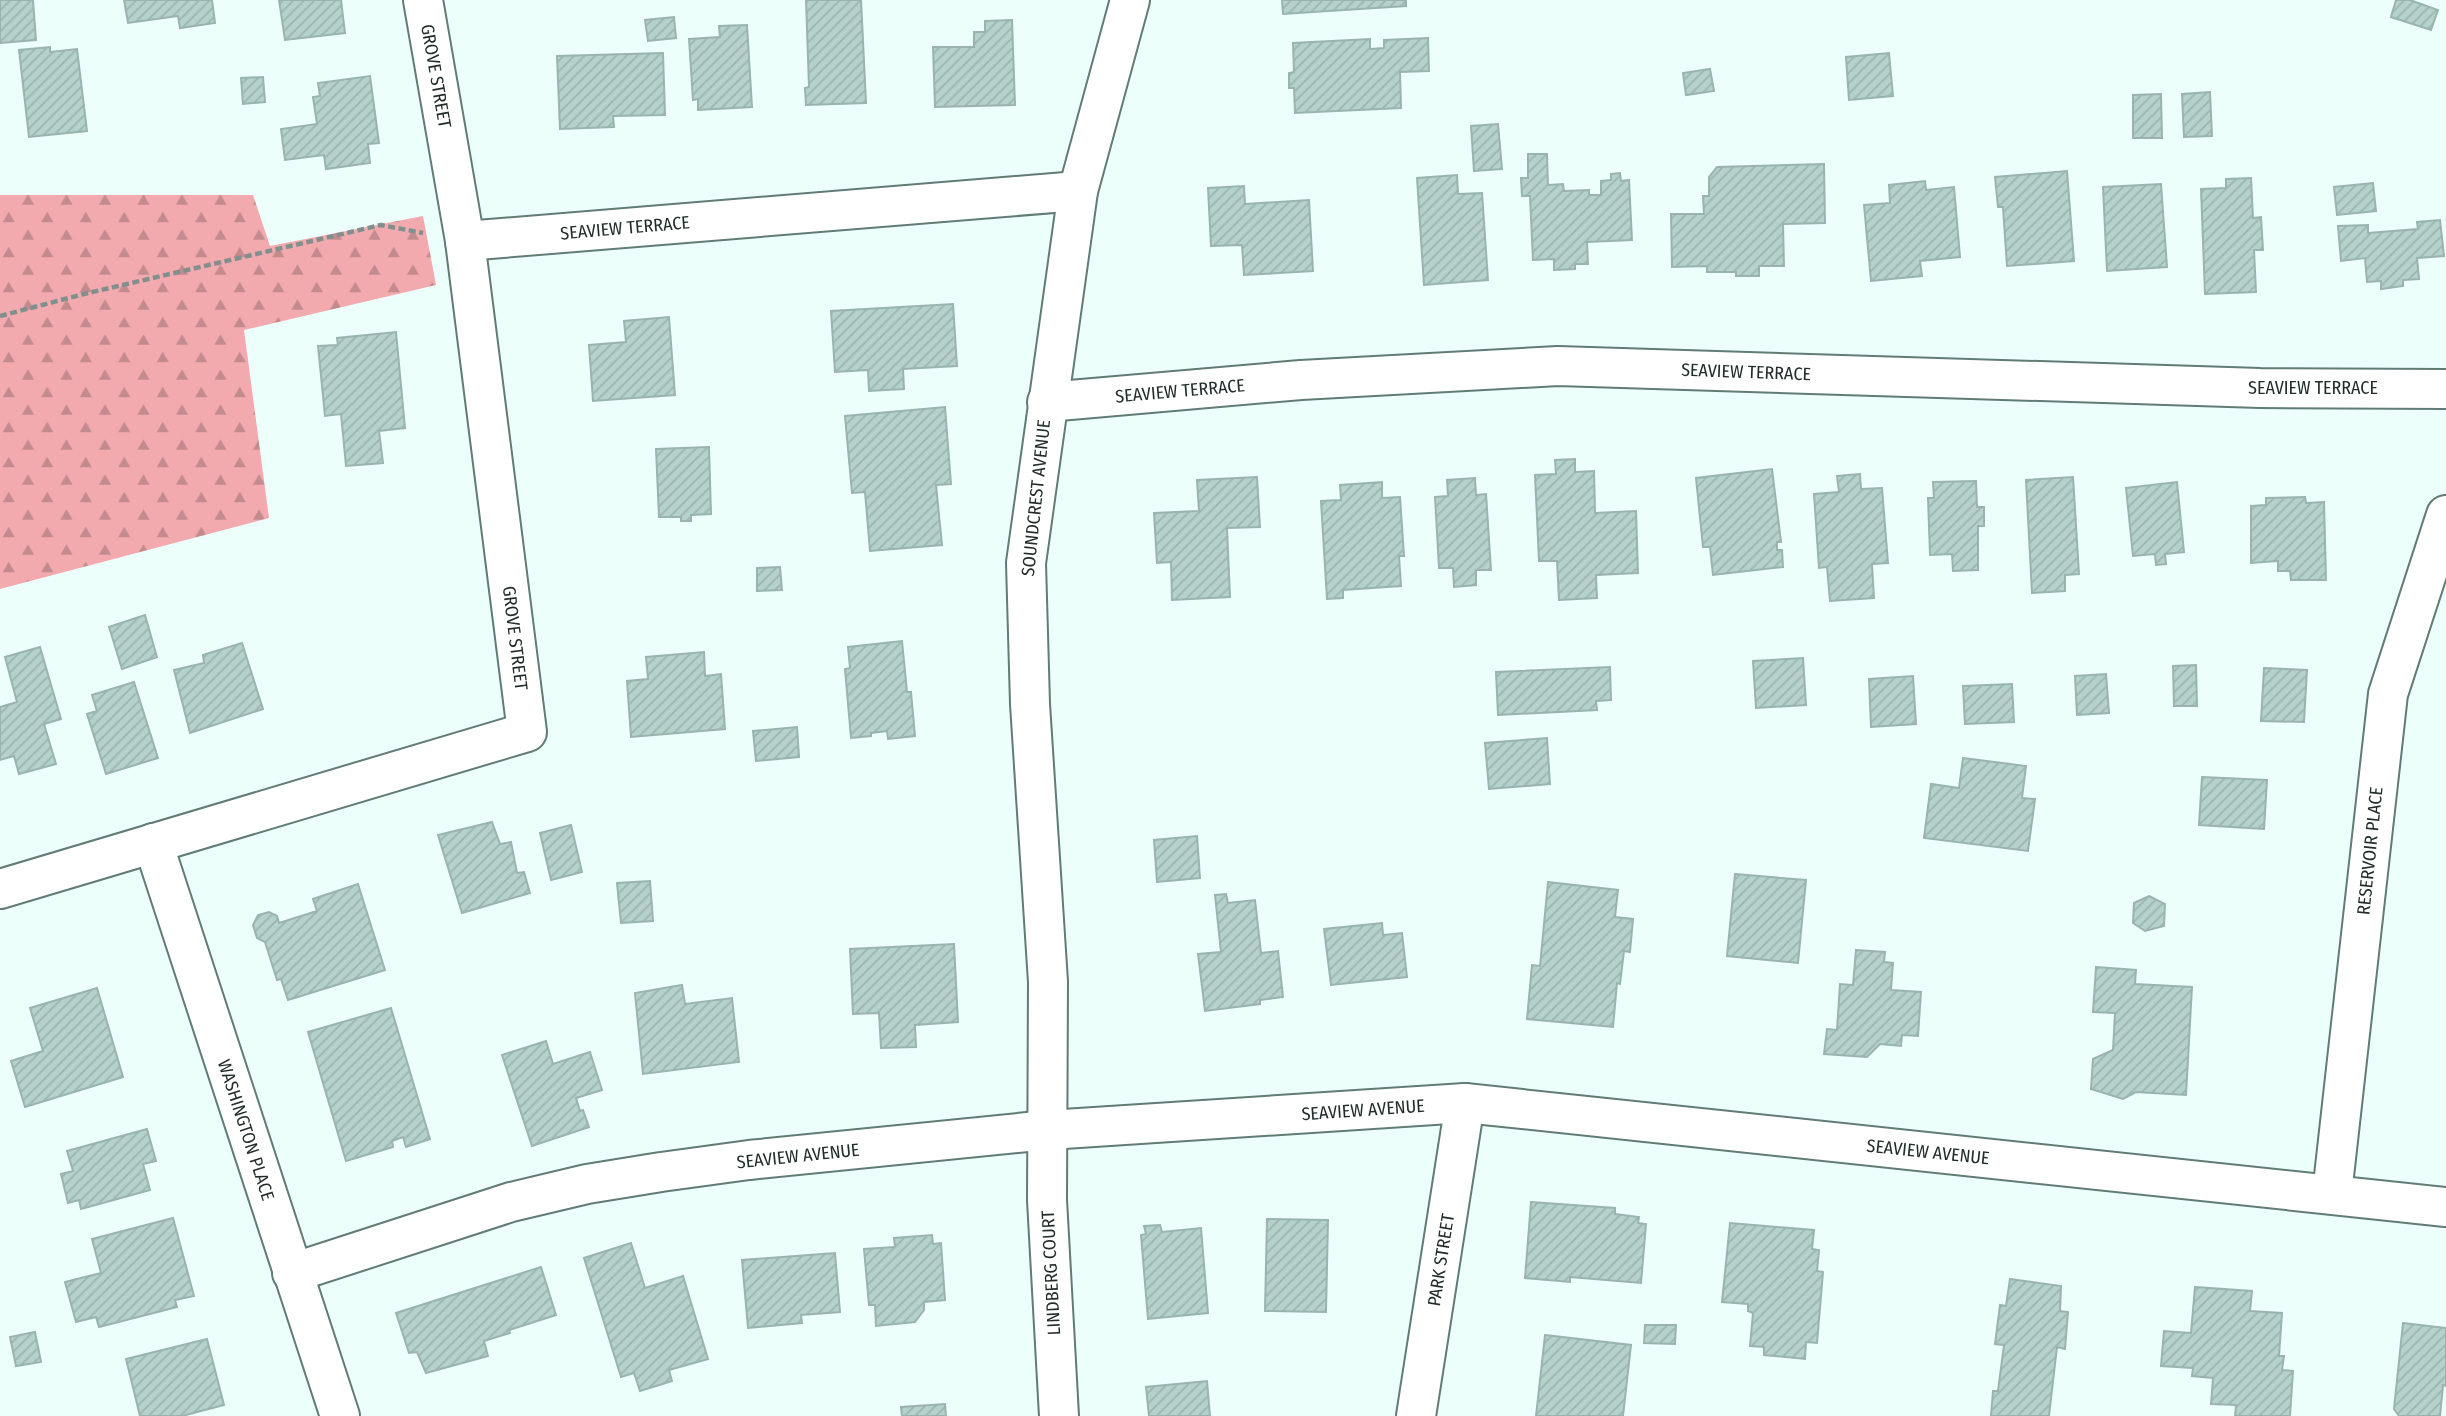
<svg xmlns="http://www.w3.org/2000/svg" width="2446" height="1416" viewBox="0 0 2446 1416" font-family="'Fira Sans Condensed',sans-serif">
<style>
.forest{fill:url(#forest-firs)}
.building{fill:url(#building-hatch);stroke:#99b4ae;stroke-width:2}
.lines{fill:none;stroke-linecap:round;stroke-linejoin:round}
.street-casing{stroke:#617b75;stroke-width:42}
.path{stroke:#82908d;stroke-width:4.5;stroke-dasharray:7 3.5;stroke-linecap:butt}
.street{stroke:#fff;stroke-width:38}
.labels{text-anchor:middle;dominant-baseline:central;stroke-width:5;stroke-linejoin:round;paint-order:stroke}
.street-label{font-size:18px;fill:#222d2b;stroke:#fff}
</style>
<defs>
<pattern id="forest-firs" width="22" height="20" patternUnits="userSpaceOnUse" patternTransform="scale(1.75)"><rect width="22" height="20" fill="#f2aaaf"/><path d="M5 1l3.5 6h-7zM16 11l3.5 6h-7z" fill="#c48b8f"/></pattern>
<pattern id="building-hatch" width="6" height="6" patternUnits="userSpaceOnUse" patternTransform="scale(1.75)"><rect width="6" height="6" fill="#b5d1cb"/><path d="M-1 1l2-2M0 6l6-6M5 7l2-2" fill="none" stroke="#9bb4ae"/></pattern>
</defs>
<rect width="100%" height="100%" fill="#edfffb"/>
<polygon class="forest" points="0,195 253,195 270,246 423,216 436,285 244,330 269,518 0,589"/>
<g class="building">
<polygon points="0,0 33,0 36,40 0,43"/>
<polygon points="124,0 212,0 215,23 180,28 178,16 128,23"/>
<polygon points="279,0 341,0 345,33 285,40"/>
<polygon points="806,0 861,0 866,103 806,105 805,88 809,87"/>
<polygon points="1282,0 1406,0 1406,6 1283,14"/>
<polygon points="2396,0 2410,0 2438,10 2431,30 2391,17"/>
<polygon points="674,17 676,38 648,41 645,20"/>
<polygon points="1012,20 1015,105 935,107 933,47 974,47 974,32 985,32 985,21"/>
<polygon points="747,25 752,107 698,110 698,99 693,100 689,39 720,37 719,26"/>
<polygon points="1428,38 1429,71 1400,72 1401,108 1295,113 1294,88 1289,88 1289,73 1294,72 1293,43 1370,39 1370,49 1384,48 1384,40"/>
<polygon points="50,47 50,52 77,49 87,131 29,137 19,50"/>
<polygon points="663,53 665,115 613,116 614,127 560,129 557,56"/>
<polygon points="1889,53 1893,96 1849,100 1846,57"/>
<polygon points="1710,69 1714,91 1686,95 1683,73"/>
<polygon points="370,76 379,143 368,144 370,163 326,169 324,155 285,160 281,129 317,124 313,97 320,96 318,83"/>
<polygon points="263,77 265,102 243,104 241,78"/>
<polygon points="2210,92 2212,136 2184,137 2182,94"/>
<polygon points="2161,94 2162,138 2133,138 2133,95"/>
<polygon points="1498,124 1502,169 1474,171 1471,126"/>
<polygon points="1528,154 1547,154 1548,185 1563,184 1564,191 1589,190 1589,195 1601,195 1601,181 1611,180 1611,174 1620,173 1621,181 1629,180 1632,240 1587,242 1588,264 1575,264 1575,269 1554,270 1554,259 1533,260 1530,196 1522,196 1521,178 1528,178"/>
<polygon points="1824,164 1825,223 1783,224 1784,266 1759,266 1759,276 1736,276 1736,272 1707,272 1707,266 1672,267 1671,214 1704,214 1703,196 1709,196 1709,177 1717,167"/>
<polygon points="2067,171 2074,261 2007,266 2003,207 1998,207 1995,177"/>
<polygon points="1457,175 1458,194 1482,193 1488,280 1424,285 1417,178"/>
<polygon points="2251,178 2253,218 2261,217 2263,250 2254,250 2256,292 2205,294 2201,189 2226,188 2226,179"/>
<polygon points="1925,181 1926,190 1954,187 1960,257 1920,261 1922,276 1871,281 1864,205 1890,203 1889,185"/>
<polygon points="2373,183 2376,211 2337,215 2334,187"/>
<polygon points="2161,184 2167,267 2107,271 2103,187"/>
<polygon points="1244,186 1245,204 1309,200 1313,271 1244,275 1242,245 1211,246 1208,188"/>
<polygon points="2440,220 2444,256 2417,258 2419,279 2403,280 2403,286 2381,289 2381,281 2367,282 2365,258 2341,261 2338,226 2368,225 2368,233 2418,229 2417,222"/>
<polygon points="953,304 957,366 903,369 904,389 869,391 868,370 835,372 831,311"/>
<polygon points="669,317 675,395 593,401 589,345 626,342 624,321"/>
<polygon points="396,332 405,428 379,431 383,463 346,466 341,414 325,416 318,346 338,345 337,338"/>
<polygon points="945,407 951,484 936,485 942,545 870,551 865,492 852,493 845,416"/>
<polygon points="709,447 711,514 691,515 691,521 681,521 681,517 659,517 656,449"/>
<polygon points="1575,459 1575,472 1594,471 1595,513 1636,511 1638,573 1596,575 1597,598 1559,600 1557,561 1539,561 1535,475 1556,474 1555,460"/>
<polygon points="1772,469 1781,542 1777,542 1777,550 1782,550 1783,567 1713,575 1710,547 1703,547 1696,478"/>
<polygon points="1860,474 1861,489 1882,488 1888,563 1872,564 1874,598 1830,601 1827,567 1819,568 1814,494 1839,492 1837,476"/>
<polygon points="1257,477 1260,527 1227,528 1230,597 1172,600 1171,562 1157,563 1154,513 1199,511 1197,480"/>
<polygon points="2073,477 2079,574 2065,575 2065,591 2032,593 2026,480"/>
<polygon points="1475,478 1476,495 1486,494 1491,570 1476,570 1476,585 1454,587 1453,568 1439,568 1435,497 1448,496 1447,480"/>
<polygon points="1976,481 1977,507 1984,507 1984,526 1978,526 1978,570 1953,571 1952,554 1930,555 1928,498 1934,498 1933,482"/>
<polygon points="1382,482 1382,498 1400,497 1404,556 1399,556 1401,586 1343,590 1343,598 1327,599 1321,501 1341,500 1340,485"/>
<polygon points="2177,482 2184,552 2165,554 2166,564 2156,565 2155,554 2133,556 2126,488"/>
<polygon points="2305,497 2306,503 2324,502 2326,580 2291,580 2290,571 2278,571 2278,561 2251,563 2251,506 2266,505 2266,498"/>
<polygon points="780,567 782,590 757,591 757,568"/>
<polygon points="145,615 157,657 122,669 109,627"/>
<polygon points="902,641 907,692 911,692 915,736 888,739 887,731 871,733 871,736 851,738 845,669 850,668 848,647"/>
<polygon points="242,643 263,709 190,733 174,670 204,663 203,655"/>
<polygon points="40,647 61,719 44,724 56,764 19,774 14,756 0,760 0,707 17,702 5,657"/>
<polygon points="704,652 705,676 721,674 725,729 631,737 627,681 648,679 646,657"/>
<polygon points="1803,658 1806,705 1756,708 1753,661"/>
<polygon points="2196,665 2197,706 2174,706 2173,666"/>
<polygon points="1610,667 1611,700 1596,701 1597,710 1498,715 1496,672"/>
<polygon points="2264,668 2307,670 2304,722 2261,721"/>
<polygon points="2106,674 2109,713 2077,715 2075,676"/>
<polygon points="1913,676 1916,724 1871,727 1869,679"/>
<polygon points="134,682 158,758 106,774 87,714 97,711 92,695"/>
<polygon points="2012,684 2014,722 1965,724 1963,686"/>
<polygon points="797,727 799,757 756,761 753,731"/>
<polygon points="1547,738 1550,784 1489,789 1485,743"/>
<polygon points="1963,758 2026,766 2022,798 2035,799 2028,851 1924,838 1931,784 1959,788"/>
<polygon points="2202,777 2267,780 2264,829 2199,825"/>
<polygon points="492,822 500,844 511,842 517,873 524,872 530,893 462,913 438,835"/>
<polygon points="571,825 582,872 551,880 540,833"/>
<polygon points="1197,836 1200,878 1157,882 1154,840"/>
<polygon points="1735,874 1806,880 1798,963 1727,956"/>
<polygon points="650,881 653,921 621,923 617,883"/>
<polygon points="1548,882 1618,890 1615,917 1633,919 1630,952 1624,951 1620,984 1617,983 1613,1027 1527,1019 1532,965 1540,966"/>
<polygon points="358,884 385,970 288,1000 281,979 277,980 265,942 257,938 253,925 258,915 269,912 277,916 279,923 317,911 313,899"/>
<polygon points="1226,894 1228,903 1255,900 1261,953 1278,951 1283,997 1260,1000 1260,1004 1205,1011 1198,954 1221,952 1215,895"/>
<polygon points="2149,896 2165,904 2164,926 2145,931 2133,923 2134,903"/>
<polygon points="1382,923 1383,935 1402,933 1407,977 1331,985 1324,929"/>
<polygon points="954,944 958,1022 915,1025 916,1047 881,1048 879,1013 853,1014 850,949"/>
<polygon points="1856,950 1885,952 1884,962 1893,963 1891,990 1921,992 1918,1036 1902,1035 1901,1046 1880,1044 1867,1057 1824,1054 1827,1029 1837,1030 1840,984 1853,985"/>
<polygon points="2096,967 2136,970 2135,984 2192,987 2186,1095 2136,1092 2123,1099 2091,1089 2093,1059 2113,1050 2115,1013 2093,1012"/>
<polygon points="682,985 685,1004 732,998 739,1062 643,1074 635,993"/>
<polygon points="97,988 123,1077 25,1107 11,1061 43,1051 30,1008"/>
<polygon points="391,1008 430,1139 406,1147 403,1137 392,1141 393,1147 346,1161 308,1032"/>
<polygon points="546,1041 553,1064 590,1052 602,1090 576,1098 580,1111 583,1110 589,1127 532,1146 502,1055"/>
<polygon points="147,1129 156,1161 143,1164 150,1190 81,1209 79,1200 68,1203 61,1174 73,1171 67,1151"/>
<polygon points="1531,1202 1615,1208 1615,1214 1639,1217 1638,1223 1646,1224 1641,1283 1570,1277 1570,1282 1525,1278"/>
<polygon points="173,1218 194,1296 175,1300 177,1307 99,1327 96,1317 76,1322 65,1282 101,1273 92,1239"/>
<polygon points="1267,1219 1328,1220 1326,1312 1265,1311"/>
<polygon points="1730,1223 1814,1230 1812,1249 1819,1250 1817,1271 1823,1272 1817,1343 1806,1342 1805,1359 1764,1355 1764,1347 1750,1346 1753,1313 1748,1311 1748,1304 1722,1302"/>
<polygon points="1160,1225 1162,1232 1201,1228 1208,1313 1148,1319 1141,1235 1146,1234 1144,1226"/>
<polygon points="932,1235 933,1244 941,1243 945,1300 924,1302 924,1310 915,1322 876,1326 875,1305 869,1305 864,1249 895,1247 894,1238"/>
<polygon points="631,1243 645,1288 683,1276 708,1359 669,1370 672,1381 640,1391 634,1373 621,1377 584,1258"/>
<polygon points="835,1253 840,1312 801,1315 802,1323 748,1328 742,1260"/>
<polygon points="541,1267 556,1315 509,1330 510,1333 484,1341 488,1356 426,1373 417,1352 409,1353 396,1313"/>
<polygon points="2010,1279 2061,1286 2060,1311 2068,1312 2065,1349 2057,1347 2049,1416 1991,1416 1993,1391 1998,1391 2004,1345 1995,1344 2000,1305 2006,1306"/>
<polygon points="2195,1287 2252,1291 2250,1311 2282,1313 2279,1356 2284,1356 2282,1370 2293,1371 2290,1416 2235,1416 2236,1405 2211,1404 2213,1378 2192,1376 2193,1368 2161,1366 2164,1331 2191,1333"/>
<polygon points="2403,1323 2446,1328 2446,1386 2443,1385 2440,1416 2399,1416 2394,1409"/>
<polygon points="1645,1325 1676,1325 1675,1344 1644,1343"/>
<polygon points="35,1332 41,1362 16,1366 10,1337"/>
<polygon points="1545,1335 1631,1345 1623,1416 1536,1416"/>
<polygon points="207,1339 224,1405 182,1416 140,1416 126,1359"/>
<polygon points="1207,1381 1210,1416 1149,1416 1146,1387"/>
<polygon points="945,1404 946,1416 902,1416 901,1407"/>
</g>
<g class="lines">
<g class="street-casing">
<g id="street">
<polyline points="465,241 1078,191"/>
<polyline points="1047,402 1301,380 1558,366 2260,388 2446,389"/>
<polyline points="153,843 340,1416"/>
<polyline points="0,889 527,732 465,241 423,0"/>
<polyline points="2332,1194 2388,694 2446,515"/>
<polyline points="292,1273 511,1202 587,1184 661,1172 749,1160 1048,1130 1465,1103 2446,1207"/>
<polyline points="1059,1416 1047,1200 1048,982 1030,704 1026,563 1078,191 1130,0"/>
<polyline points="1416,1416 1465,1103"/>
</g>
</g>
<polyline class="path" points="0,316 84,294 381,225 423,233"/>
<use href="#street" class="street"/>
</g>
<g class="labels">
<g class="street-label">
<text transform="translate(436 76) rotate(80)">GROVE STREET</text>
<text transform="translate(625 228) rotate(-5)">SEAVIEW TERRACE</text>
<text transform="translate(1746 372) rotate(2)">SEAVIEW TERRACE</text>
<text x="2313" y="388">SEAVIEW TERRACE</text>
<text transform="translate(1180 391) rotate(-5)">SEAVIEW TERRACE</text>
<text transform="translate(1036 498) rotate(-84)">SOUNDCREST AVENUE</text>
<text transform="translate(515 638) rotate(83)">GROVE STREET</text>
<text transform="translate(2370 851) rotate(-84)">RESERVOIR PLACE</text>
<text transform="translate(1363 1110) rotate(-4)">SEAVIEW AVENUE</text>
<text transform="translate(246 1130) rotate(72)">WASHINGTON PLACE</text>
<text transform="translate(1928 1152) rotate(6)">SEAVIEW AVENUE</text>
<text transform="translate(798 1156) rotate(-6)">SEAVIEW AVENUE</text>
<text transform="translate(1441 1260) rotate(-81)">PARK STREET</text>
<text transform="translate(1051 1273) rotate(-93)">LINDBERG COURT</text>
</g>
</g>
</svg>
